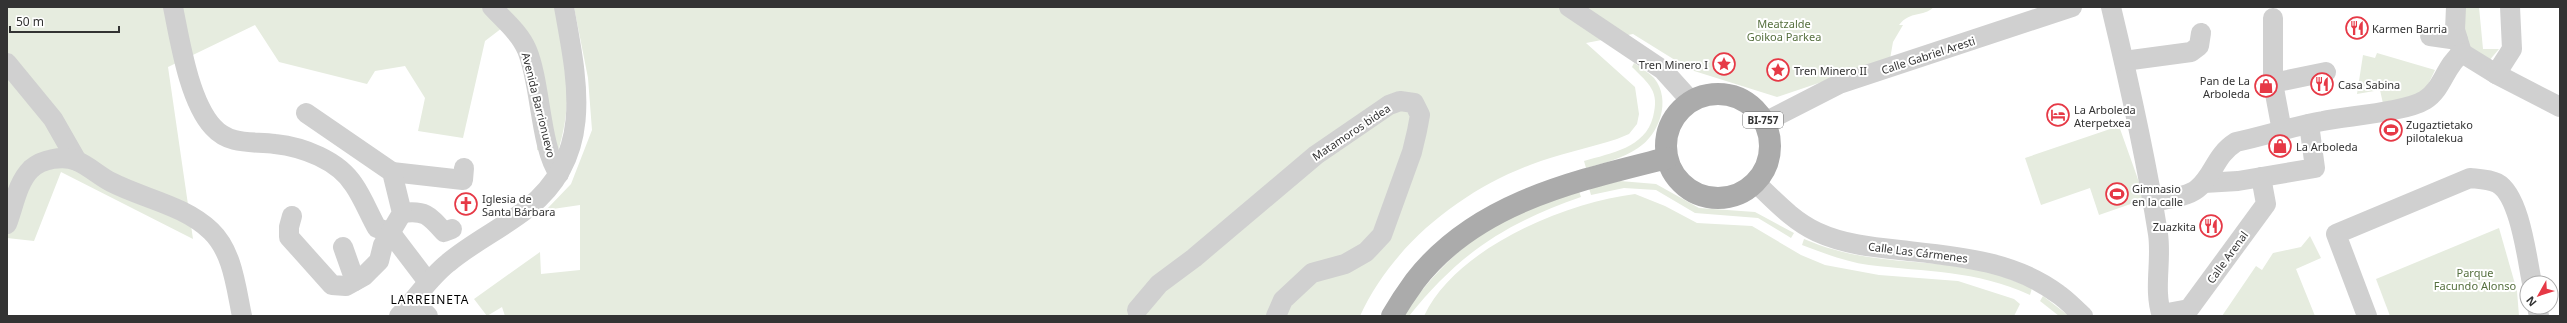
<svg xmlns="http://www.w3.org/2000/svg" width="2567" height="323" viewBox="0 0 2567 323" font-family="'Noto Sans',sans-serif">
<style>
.green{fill:#e6ecdf}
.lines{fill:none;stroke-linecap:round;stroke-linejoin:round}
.minor{stroke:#d0d0d0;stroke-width:20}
.major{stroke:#ababab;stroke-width:22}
.labels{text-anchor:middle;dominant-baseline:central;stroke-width:4;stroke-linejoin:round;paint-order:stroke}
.shield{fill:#fff;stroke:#707070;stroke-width:1}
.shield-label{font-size:10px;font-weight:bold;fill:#333}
.park-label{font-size:11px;fill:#56703f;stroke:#fff}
.poi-label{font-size:11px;fill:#333;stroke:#fff;text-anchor:start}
.street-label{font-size:11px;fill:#333;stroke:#fff}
.neighbourhood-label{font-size:12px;letter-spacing:1px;fill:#000;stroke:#fff}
</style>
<rect width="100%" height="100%" fill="#fff"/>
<g class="green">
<path d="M7 7H556C567 59 574 103 557 154L537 150V119L517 46 502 28 485 41 463 138 418 131 425 98 405 66 375 71 367 84 279 62 255 25 168 67 193 239 61 172 34 241 7 238Z"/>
<path d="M574 7H1934C1922 18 1911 10 1899 25H1903L1893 42 1890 59 1777 97 1691 70 1633 34 1586 43 1635 87 1639 114 1637 124 1629 134 1617 139C1589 148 1559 154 1530 165 1459 192 1392 246 1360 316H505L502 307 487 316 474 299 540 252 541 274 580 270V205L546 210 571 184 592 130 588 78Z"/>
<polygon points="2462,7 2479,7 2483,49 2499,49 2488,62 2465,46"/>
<polygon points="2377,53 2435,70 2424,93 2384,108 2380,90 2357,94 2363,55 2375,58"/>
<path d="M1634 63C1641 68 1648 72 1654 78 1672 100 1659 135 1638 148 1622 159 1604 163 1586 168L1584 161C1611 153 1645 148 1653 117 1660 91 1649 84 1632 67Z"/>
<polygon points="2119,126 2145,199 2099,215 2090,188 2041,205 2025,158"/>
<polygon points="1620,181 1656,184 1699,208 1755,212 1794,233 1791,238 1758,218 1695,213 1656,190 1624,188 1591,195 1589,188"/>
<path d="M1579 191 1581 197C1504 224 1460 253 1409 316H1402C1431 276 1467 237 1513 215 1534 205 1558 199 1579 191Z"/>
<path d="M1635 194 1665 206 1697 223 1752 226 1801 255 1825 265 1879 275 1958 281 2014 299 2020 304 2014 316H1424C1456 248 1564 203 1635 194Z"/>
<polygon points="2499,228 2517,291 2519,316 2390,316 2376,279"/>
<polygon points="2310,236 2321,258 2296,269 2315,316 2222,316 2256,266 2262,270 2273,253 2301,247"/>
<path d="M1804 239C1865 265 1913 258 1975 269 1995 272 2014 281 2032 288L2030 295C1975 270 1927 272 1869 265 1846 262 1823 253 1802 245Z"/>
<polygon points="2043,296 2069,316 2059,316 2040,301"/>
</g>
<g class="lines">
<g class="minor">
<path d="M173 7C180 41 189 101 213 127 230 146 253 141 275 144 303 147 338 160 354 185 363 198 369 214 377 228L390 232 428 282"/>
<path d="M492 7C504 20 520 33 527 50 541 83 540 148 559 174"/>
<polyline points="1569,7 1663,70 1691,101"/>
<path d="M2111 7C2129 82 2146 158 2158 234 2162 261 2153 290 2162 316"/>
<polyline points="2456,7 2455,30 2462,53"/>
<polyline points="2273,18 2273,83 2282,131"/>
<polyline points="2430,36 2458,40"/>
<polyline points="2462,53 2496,74 2560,107"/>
<polyline points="2124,61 2191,52 2199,46 2201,33"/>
<polyline points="7,63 53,119 77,161"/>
<polyline points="2496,74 2512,49 2510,7"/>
<polyline points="2273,83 2326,72"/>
<polyline points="1765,122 1839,84 2072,7"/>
<polyline points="392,172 463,180 464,168"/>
<path d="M1756 183C1775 201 1793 221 1817 232 1843 244 1871 247 1900 250 1954 256 2013 260 2058 294 2067 300 2075 309 2083 316"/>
<polyline points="2204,183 2238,181 2315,168 2309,124"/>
<path d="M2153 202C2166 199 2187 197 2197 189 2214 176 2214 156 2236 142 2265 136 2294 126 2323 121 2347 116 2406 112 2425 100 2443 89 2445 65 2462 53"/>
<path d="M402 213C425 210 429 215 444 232L452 229"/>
<polyline points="292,216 289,227 289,237 332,285 346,286 364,276 379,261 383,245 402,213 392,172 306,113"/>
<path d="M7 224C14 206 17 183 31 169 42 159 63 155 77 161 89 166 99 176 111 182 144 199 184 205 211 231 233 252 236 288 242 316"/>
<polyline points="343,247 355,281"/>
<polyline points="413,301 428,316"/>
<polyline points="2537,307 2539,316"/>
<polyline points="1137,310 1159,284 1194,258 1316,155 1389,105 1400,101 1414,103 1420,115 1417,131 1412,152 1382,235 1366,252 1345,264 1312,273 1283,300 1276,316"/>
<polyline points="2162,314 2189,309 2266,204 2261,177"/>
<path d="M399 316C416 299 429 278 448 263 473 242 503 228 528 208 595 155 577 80 564 7"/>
<path d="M2367 316 2336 234 2470 178C2480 179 2489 179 2497 183 2520 195 2527 259 2532 283"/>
</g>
<g class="major">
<circle cx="1718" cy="146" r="52"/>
<path d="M1392 316C1399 304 1407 292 1415 281 1476 202 1576 181 1667 158"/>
</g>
</g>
<defs>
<g id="restaurant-ring" transform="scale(1.15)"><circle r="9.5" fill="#fff" stroke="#e63946" stroke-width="1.5"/><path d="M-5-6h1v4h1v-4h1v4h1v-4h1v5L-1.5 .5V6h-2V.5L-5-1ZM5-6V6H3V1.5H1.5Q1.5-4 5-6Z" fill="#e63946"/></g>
<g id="sight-ring" transform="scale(1.15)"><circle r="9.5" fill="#fff" stroke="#e63946" stroke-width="1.5"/><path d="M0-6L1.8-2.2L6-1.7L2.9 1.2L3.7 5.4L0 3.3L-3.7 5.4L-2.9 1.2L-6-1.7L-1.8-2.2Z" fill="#e63946"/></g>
<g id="shop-ring" transform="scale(1.15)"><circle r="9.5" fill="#fff" stroke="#e63946" stroke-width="1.5"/><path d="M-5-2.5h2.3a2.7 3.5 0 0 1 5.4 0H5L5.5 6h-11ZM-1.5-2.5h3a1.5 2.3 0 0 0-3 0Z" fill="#e63946"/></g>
<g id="hotel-ring" transform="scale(1.15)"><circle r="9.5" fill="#fff" stroke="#e63946" stroke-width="1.5"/><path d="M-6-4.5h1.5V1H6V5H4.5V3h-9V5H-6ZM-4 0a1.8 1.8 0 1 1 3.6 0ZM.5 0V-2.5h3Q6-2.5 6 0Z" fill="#e63946"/></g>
<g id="stadium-ring" transform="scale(1.15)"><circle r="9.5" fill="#fff" stroke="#e63946" stroke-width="1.5"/><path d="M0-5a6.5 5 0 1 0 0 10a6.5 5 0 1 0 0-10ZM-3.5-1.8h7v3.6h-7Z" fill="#e63946"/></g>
<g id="church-ring" transform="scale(1.15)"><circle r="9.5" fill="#fff" stroke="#e63946" stroke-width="1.5"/><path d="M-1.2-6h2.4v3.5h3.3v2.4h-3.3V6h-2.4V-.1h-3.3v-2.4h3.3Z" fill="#e63946"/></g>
</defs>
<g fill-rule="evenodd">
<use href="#restaurant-ring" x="2357" y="28"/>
<use href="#sight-ring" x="1724" y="64"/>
<use href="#sight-ring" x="1778" y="70"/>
<use href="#restaurant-ring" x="2322" y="84"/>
<use href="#shop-ring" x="2266" y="86"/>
<use href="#hotel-ring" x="2058" y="115"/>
<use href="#stadium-ring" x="2391" y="130"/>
<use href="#shop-ring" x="2280" y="146"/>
<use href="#stadium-ring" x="2117" y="194"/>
<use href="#church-ring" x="466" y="204"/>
<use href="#restaurant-ring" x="2211" y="226"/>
</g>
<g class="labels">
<rect class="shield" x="1743" y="112" width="40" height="16" rx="3"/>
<g class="shield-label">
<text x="1763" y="120">BI-757</text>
</g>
<g class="park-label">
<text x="1784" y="23">Meatzalde<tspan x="1784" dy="13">Goikoa Parkea</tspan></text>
<text x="2475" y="272">Parque<tspan x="2475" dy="13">Facundo Alonso</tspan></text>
</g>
<g class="poi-label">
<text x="2372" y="28">Karmen Barria</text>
<text x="1708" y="64" text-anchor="end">Tren Minero I</text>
<text x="1794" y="70">Tren Minero II</text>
<text x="2250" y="80" text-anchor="end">Pan de La<tspan x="2250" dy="13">Arboleda</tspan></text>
<text x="2338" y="84">Casa Sabina</text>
<text x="2074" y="109">La Arboleda<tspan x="2074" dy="13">Aterpetxea</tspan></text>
<text x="2406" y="124">Zugaztietako<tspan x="2406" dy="13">pilotalekua</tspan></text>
<text x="2296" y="146">La Arboleda</text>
<text x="2132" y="188">Gimnasio<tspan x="2132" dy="13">en la calle</tspan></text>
<text x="482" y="198">Iglesia de<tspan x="482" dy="13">Santa Bárbara</tspan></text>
<text x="2196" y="226" text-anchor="end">Zuazkita</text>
</g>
<g class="street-label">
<text transform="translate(1928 55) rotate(-18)">Calle Gabriel Aresti</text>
<text transform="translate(539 105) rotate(76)">Avenida Barrionuevo</text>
<text transform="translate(1351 132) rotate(-34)">Matamoros bidea</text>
<text transform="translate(1918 252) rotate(7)">Calle Las Cármenes</text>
<text transform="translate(2227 257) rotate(-54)">Calle Arenal</text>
</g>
<g class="neighbourhood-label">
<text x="430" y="299">LARREINETA</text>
</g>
</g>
<rect width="2567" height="323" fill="none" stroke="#333333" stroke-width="16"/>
<g transform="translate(2539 295) rotate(231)"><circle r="19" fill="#ffffff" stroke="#adadad"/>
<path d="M0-3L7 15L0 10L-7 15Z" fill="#e63946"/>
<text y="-6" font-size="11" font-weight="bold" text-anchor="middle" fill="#333333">N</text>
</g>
<path d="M10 26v6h109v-6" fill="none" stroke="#333333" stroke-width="2"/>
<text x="16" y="26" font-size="12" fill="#333333" stroke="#ffffff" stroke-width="3" paint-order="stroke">50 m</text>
</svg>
